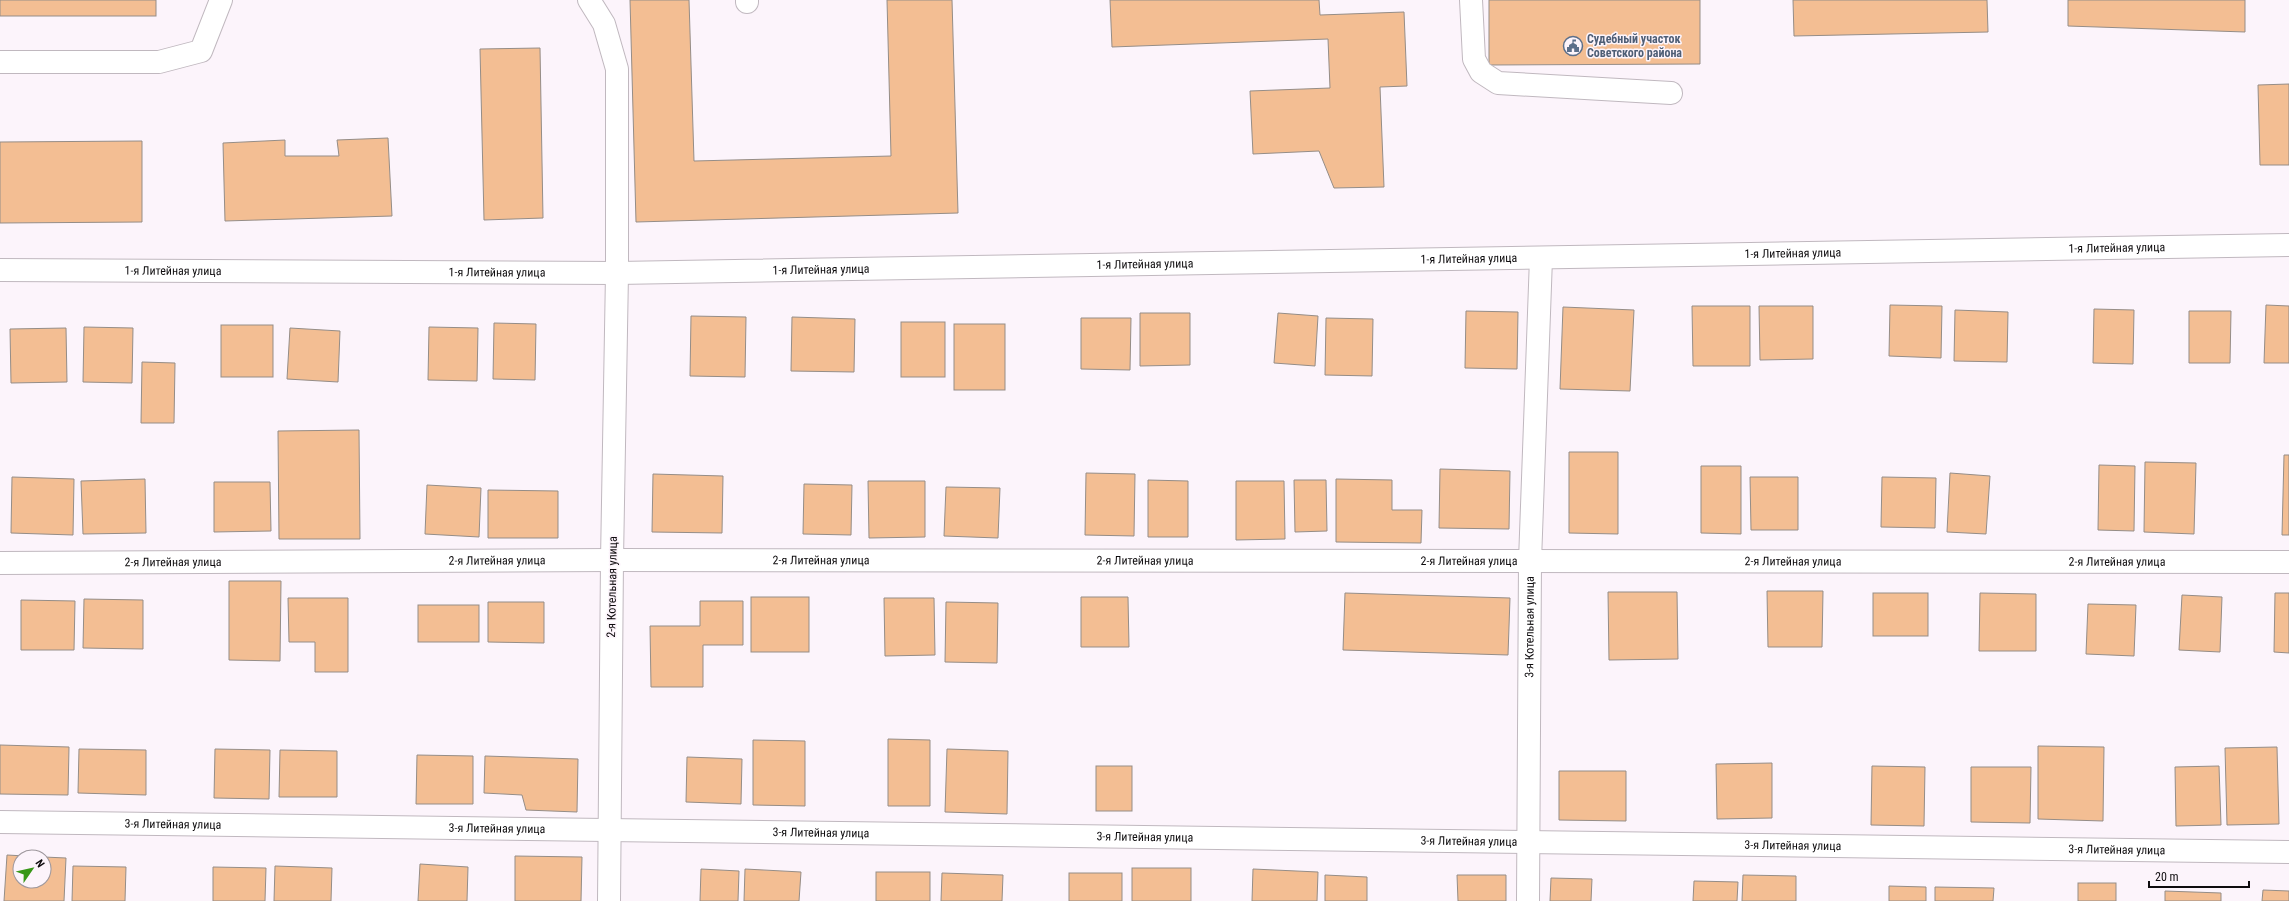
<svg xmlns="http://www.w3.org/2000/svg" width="2289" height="901" viewBox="0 0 2289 901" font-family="'Roboto Condensed',sans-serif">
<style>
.building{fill:#f3be93;stroke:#958d87}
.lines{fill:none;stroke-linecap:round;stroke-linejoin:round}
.minor-casing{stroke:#c0b8bf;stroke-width:24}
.minor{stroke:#fff;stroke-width:22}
.labels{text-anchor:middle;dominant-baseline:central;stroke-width:3;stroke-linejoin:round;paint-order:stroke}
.service-label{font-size:12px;font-weight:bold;fill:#4e5e75;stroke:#fcf4fb;text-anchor:start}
.street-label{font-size:12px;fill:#0e0c0e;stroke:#fcf4fb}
</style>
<rect width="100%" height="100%" fill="#fcf4fb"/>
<g class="building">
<rect x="0" y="0" width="156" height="16"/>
<polygon points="630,0 689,0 694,161 891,156 887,0 952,0 958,213 636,222"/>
<polygon points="1110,0 1319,0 1320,15 1404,12 1407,86 1380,87 1384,187 1334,188 1319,151 1253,154 1250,91 1330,88 1328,39 1112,47"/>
<polygon points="1489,0 1700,0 1700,64 1489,65"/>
<polygon points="1793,0 1987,0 1988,32 1794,36"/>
<polygon points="2068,0 2245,0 2245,32 2068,26"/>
<polygon points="540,48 543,218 484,220 480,49"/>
<polygon points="2289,84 2289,165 2260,165 2258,85"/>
<polygon points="388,138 392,216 225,221 223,143 285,140 285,156 339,156 337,140"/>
<polygon points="142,141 142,222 0,223 0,142"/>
<polygon points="1890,305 1942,306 1941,358 1889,356"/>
<polygon points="2266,305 2289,306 2289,363 2264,363"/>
<polygon points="1692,306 1750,306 1750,366 1693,366"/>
<polygon points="1759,306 1813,306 1813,359 1760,360"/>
<polygon points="1563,307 1634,310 1630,391 1560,389"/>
<polygon points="2094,309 2134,310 2133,364 2093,363"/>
<polygon points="1955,310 2008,312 2007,362 1954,361"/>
<polygon points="1466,311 1518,312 1517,369 1465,368"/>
<polygon points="2189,311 2231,311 2230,363 2189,363"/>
<polygon points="1140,313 1190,313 1190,365 1140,366"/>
<polygon points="1278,313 1318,316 1315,366 1274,363"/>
<polygon points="691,316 746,317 745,377 690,376"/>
<polygon points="792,317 855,319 854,372 791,371"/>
<polygon points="1081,318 1131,318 1130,370 1081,369"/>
<polygon points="1326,318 1373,319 1372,376 1325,375"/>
<rect x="901" y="322" width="44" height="55"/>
<polygon points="494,323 536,324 535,380 493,379"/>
<rect x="954" y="324" width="51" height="66"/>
<rect x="221" y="325" width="52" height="52"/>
<polygon points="84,327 133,328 132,383 83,382"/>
<polygon points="429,327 478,328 477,381 428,380"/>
<polygon points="66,328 67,382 11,383 10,329"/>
<polygon points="290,328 340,331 338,382 287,379"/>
<polygon points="142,362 175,363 174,423 141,423"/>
<polygon points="359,430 360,539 279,539 278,431"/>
<polygon points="1569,452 1618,452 1618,534 1569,533"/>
<polygon points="2284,455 2289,455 2289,535 2282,535"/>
<polygon points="2145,462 2196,463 2194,534 2144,532"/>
<polygon points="2099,465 2135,466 2134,531 2098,530"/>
<polygon points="1701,466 1741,466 1741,534 1701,533"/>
<polygon points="1440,469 1510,471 1509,529 1439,528"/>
<polygon points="1086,473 1135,474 1134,536 1085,535"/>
<polygon points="1950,473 1990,476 1986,534 1947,532"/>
<polygon points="653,474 723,476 722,533 652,532"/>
<polygon points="12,477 74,479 73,535 11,533"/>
<polygon points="1750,477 1798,477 1798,530 1751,530"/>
<polygon points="1882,477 1936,478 1935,528 1881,527"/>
<polygon points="145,479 146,533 83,534 81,481"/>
<polygon points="1336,479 1392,480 1392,510 1422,510 1421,543 1336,542"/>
<polygon points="1148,480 1188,481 1188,537 1148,537"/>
<polygon points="1294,480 1326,480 1327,531 1295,532"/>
<polygon points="868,481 925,481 925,537 869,538"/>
<polygon points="1236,481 1284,481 1285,539 1236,540"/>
<polygon points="214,482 270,482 271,531 214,532"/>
<polygon points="804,484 852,485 851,535 803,534"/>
<polygon points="427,485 481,488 479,537 425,534"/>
<polygon points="946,487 1000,488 998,538 944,536"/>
<polygon points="488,490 558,491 558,538 488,538"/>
<polygon points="229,581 281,581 280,661 229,660"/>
<polygon points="1767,591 1823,591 1822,647 1768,647"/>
<polygon points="1608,592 1677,592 1678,659 1609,660"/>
<polygon points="1345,593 1510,598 1508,655 1343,650"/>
<rect x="1873" y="593" width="55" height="43"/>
<polygon points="1980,593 2036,594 2036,651 1979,651"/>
<polygon points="2275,593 2289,593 2289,653 2274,652"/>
<polygon points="2182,595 2222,597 2220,652 2179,650"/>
<rect x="751" y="597" width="58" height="55"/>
<polygon points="1081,597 1128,597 1129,647 1081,647"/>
<polygon points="288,598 348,598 348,672 315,672 315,642 289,642"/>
<polygon points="884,598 934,598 935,655 885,656"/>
<polygon points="84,599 143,600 143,649 83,648"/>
<polygon points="21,600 75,601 74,650 21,650"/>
<polygon points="700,601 743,601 743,645 703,645 703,687 651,687 650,626 700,626"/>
<polygon points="488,602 544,602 544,643 488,642"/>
<polygon points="946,602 998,603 997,663 945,662"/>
<polygon points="2088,604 2136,605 2134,656 2086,654"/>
<rect x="418" y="605" width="61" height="37"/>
<polygon points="888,739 930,740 930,806 888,806"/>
<polygon points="753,740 805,741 805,806 753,805"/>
<polygon points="0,745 69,747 68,795 0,794"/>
<polygon points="2038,746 2104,747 2103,821 2038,819"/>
<polygon points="2277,747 2279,824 2227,825 2225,748"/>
<polygon points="79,749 146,750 146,795 78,793"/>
<polygon points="215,749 270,750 269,799 214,798"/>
<polygon points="947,749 1008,751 1007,814 945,812"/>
<polygon points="280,750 337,751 337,797 279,797"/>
<polygon points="417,755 473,756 473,804 416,804"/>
<polygon points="485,756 578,759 577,812 526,810 522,795 484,793"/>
<polygon points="687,757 742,759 741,804 686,802"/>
<polygon points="1772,763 1772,818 1717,819 1716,764"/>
<rect x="1096" y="766" width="36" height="45"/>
<polygon points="1872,766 1925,767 1924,826 1871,825"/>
<polygon points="2219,766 2221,825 2176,826 2175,767"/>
<polygon points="1971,767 2031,767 2030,823 1971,822"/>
<polygon points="1559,771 1626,771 1626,821 1559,820"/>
<polygon points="7,855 43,857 20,857 20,881 44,881 44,857 66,858 64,901 4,901"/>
<polygon points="515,856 582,857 581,901 515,901"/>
<polygon points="420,864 468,867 467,901 418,901"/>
<polygon points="73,866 126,867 125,901 72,901"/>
<polygon points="275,866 332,868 331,901 274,901"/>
<polygon points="213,867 266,868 265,901 213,901"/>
<rect x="1132" y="868" width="59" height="33"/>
<polygon points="701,869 739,871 738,901 700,901"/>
<polygon points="745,869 801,872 799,901 744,901"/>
<polygon points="1253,869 1318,872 1317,901 1252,901"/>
<rect x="876" y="872" width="54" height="29"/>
<polygon points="942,873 1003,875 1002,901 941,901"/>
<rect x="1069" y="873" width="53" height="28"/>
<polygon points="1325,875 1367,877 1367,901 1325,901"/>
<polygon points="1457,875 1506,875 1506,901 1458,901"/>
<polygon points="1743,875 1796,876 1796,901 1742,901"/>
<polygon points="1551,878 1592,879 1591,901 1550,901"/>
<polygon points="1694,881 1738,882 1737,901 1693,901"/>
<rect x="2078" y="883" width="38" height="18"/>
<polygon points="1889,886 1926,887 1926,901 1889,901"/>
<polygon points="1935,887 1994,888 1993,901 1935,901"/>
<polygon points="2263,890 2289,891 2289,901 2262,901"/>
<polygon points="2165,891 2221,893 2221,901 2165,901"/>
</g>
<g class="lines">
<g class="minor-casing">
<g id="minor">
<polyline points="589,0 604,24 617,69 617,273 612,560 609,901"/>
<polyline points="747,0 747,2"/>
<polyline points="1471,0 1474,59 1481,72 1498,83 1671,93"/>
<polyline points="0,62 159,62 201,51 221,0"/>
<path id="s1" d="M0 270 617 273 2289 245"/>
<path id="s2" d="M0 563 612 560 2289 562"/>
<path id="s3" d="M0 822 2289 852"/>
<path id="s4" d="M1528 901 1530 561 1541 258"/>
</g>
</g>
<use href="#minor" class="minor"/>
</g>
<defs>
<g id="civic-ring" transform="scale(1)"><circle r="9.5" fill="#fcf4fb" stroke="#5c6f8a" stroke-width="1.5"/><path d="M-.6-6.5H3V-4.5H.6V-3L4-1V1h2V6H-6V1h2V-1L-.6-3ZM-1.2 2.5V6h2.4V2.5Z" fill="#5c6f8a"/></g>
</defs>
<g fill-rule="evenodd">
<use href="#civic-ring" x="1573" y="46"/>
</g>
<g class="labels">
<g class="service-label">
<text x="1587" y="39">Судебный участок<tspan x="1587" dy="14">Советского района</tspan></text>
</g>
<g class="street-label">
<text stroke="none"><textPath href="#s1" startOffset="2117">1-я Литейная улица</textPath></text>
<text stroke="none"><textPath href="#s1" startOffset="1793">1-я Литейная улица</textPath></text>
<text stroke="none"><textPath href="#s1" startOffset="1469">1-я Литейная улица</textPath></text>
<text stroke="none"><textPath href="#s1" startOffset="1145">1-я Литейная улица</textPath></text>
<text stroke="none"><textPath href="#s1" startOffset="821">1-я Литейная улица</textPath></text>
<text stroke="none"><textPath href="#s1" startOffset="173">1-я Литейная улица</textPath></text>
<text stroke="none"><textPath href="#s1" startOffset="497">1-я Литейная улица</textPath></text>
<text stroke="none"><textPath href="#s2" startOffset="497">2-я Литейная улица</textPath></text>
<text stroke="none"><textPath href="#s2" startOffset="821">2-я Литейная улица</textPath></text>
<text stroke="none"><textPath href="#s2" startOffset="1145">2-я Литейная улица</textPath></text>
<text stroke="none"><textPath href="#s2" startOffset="1469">2-я Литейная улица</textPath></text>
<text stroke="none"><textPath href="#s2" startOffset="1793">2-я Литейная улица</textPath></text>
<text stroke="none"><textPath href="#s2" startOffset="173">2-я Литейная улица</textPath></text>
<text stroke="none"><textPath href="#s2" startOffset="2117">2-я Литейная улица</textPath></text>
<text transform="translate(612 587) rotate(-89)">2-я Котельная улица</text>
<text stroke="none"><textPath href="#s4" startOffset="274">3-я Котельная улица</textPath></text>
<text stroke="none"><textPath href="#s3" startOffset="173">3-я Литейная улица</textPath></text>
<text stroke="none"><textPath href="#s3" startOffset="497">3-я Литейная улица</textPath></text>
<text stroke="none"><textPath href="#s3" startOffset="821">3-я Литейная улица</textPath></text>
<text stroke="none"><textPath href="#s3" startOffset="1145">3-я Литейная улица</textPath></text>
<text stroke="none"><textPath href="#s3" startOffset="1469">3-я Литейная улица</textPath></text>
<text stroke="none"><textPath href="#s3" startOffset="1793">3-я Литейная улица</textPath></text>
<text stroke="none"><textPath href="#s3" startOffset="2117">3-я Литейная улица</textPath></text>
</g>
</g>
<g transform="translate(32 869) rotate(56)"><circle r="19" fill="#fcf4fb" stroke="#9d979c"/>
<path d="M0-3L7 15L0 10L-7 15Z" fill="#379717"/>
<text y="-6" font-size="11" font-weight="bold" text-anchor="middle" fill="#0e0c0e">N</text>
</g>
<path d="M2149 881v6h100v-6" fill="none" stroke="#0e0c0e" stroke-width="2"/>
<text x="2155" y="881" font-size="12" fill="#0e0c0e" stroke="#fcf4fb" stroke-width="3" paint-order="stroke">20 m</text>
</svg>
